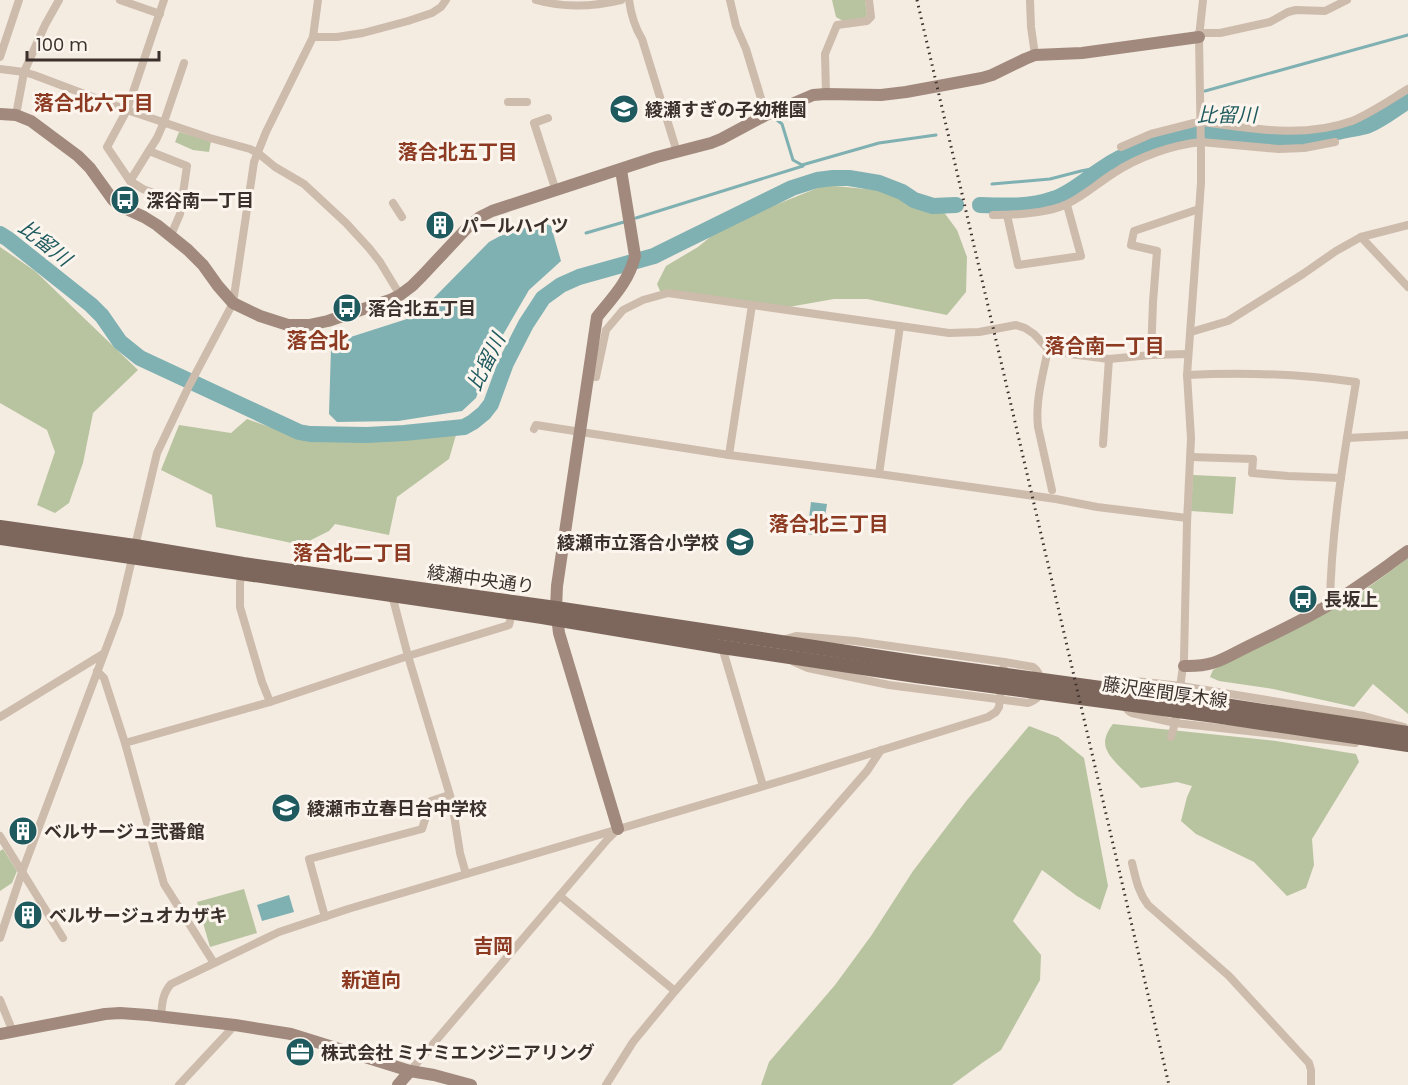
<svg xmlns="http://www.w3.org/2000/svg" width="1408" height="1085" viewBox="0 0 1408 1085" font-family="Poppins,'Noto Sans JP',sans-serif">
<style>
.green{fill:#b8c4a0}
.water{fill:#7fb0b2}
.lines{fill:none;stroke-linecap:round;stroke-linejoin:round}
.stream{stroke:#7fb0b2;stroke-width:3}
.river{stroke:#7fb0b2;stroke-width:16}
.street{stroke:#cdbbac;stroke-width:8}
.secondary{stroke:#a18a7d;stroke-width:12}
.primary{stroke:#7d675c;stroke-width:14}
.rail{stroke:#3b302b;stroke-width:3;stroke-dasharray:1.5 4.5;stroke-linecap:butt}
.labels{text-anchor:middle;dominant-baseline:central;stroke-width:6;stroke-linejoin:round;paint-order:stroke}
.poi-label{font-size:18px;font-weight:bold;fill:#3b302b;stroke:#fbf5ee;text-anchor:start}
.street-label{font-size:18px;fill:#3b302b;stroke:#fbf5ee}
.neighbourhood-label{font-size:20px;font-weight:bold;fill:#8c3b22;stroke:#fbf5ee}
.water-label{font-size:20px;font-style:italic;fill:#1f5a5e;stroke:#fbf5ee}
.quarter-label{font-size:21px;font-weight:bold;fill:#8c3b22;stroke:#fbf5ee}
</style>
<rect width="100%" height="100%" fill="#f4ebe1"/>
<g class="green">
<polygon points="832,0 865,0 867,15 865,18 843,21 836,17"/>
<polygon points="179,132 211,141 209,152 193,150 175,142"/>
<polygon points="825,185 876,190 912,203 943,211 957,230 967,257 966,292 947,315 867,299 834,299 783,308 661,293 657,284 666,266 698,247 720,229 748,216"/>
<polygon points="0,247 35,271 138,370 93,413 83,463 69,503 55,513 37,505 55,452 47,430 0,403"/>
<polygon points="247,419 310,441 456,435 449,459 397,497 389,535 335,524 329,531 301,545 216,527 212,495 161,470 179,425 231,433"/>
<polygon points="1193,475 1236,477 1233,514 1191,511"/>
<polygon points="1408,558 1408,714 1373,684 1354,707 1273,689 1219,681 1210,677 1213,670 1362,592"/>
<path d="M1113 724 1276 741 1356 754 1359 762 1312 839 1314 865 1306 888 1287 896 1254 862 1196 834 1181 821 1187 797 1192 786 1177 782 1141 788C1134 781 1127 774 1120 767 1105 752 1099 742 1113 724Z"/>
<polygon points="1029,726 1058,737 1084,758 1108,886 1100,910 1077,896 1042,870 1013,921 1041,955 1040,980 1001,1050 982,1063 952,1085 761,1085 769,1062 835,985 871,936 913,871 967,800"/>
<polygon points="3,849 17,871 12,883 0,891 0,851"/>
<polygon points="244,889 257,933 210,947 197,902"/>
</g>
<g class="water">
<polygon points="542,222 551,226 561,261 529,290 497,345 485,372 476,398 462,411 398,421 337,422 329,414 331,348 335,342 410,318 420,312 489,242 500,236"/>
<polygon points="811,502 827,504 822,536 807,534"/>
<polygon points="289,895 294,912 262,921 257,905"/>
</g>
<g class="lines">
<g class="stream">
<polyline points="1205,91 1408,35"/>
<polyline points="777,120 782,124 793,160 802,165 879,143 936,135"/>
<polyline points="992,184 1050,179 1081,171 1106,166"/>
<polyline points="636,218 803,166"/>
<polyline points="586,233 624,222"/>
</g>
<g class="river">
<path d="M980 205C1004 206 1031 207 1053 199 1072 193 1087 178 1103 168 1123 154 1156 142 1179 136 1209 128 1240 135 1270 139 1294 142 1319 136 1342 131 1351 129 1361 128 1369 125 1383 119 1395 109 1408 101"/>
<polyline points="0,234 8,239 91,305 102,316 120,342 140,358 299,432 310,434 367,435 404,433 464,427 473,422 484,413 491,404 506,363 526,324 543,298 561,285 579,277 654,256 664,251 792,188 817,180 833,178 849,178 879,183 902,192 914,200 933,206 956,205"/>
</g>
<g class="street">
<polyline points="120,0 160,14"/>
<polyline points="164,0 127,110 107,147 130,181 143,189 182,204"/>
<path d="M536 0C564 8 592 7 621 0"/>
<path d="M629 0C631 15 634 26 642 39L677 152"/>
<polyline points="730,0 736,26 746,49 766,115"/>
<polyline points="1030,0 1031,27 1035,55"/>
<polyline points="1199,33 1220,33 1270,22 1288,12 1296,10 1325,11 1347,0"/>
<polyline points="313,37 337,37 363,33 408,21 432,13 441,7 446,0"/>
<polyline points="0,57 19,0"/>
<polyline points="0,69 24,72 34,75 127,110 210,138 250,149 258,153 275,167 304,184 346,223 369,248 380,262 400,295"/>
<polyline points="826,94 825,54 837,25 867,21 871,17 869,0"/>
<polyline points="508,102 527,102"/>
<polyline points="16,115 24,72 45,25 59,0"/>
<polyline points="548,118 534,123 556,191"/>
<path d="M1121 147 1151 134 1194 123 1201 122C1252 128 1301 139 1352 121 1371 113 1390 100 1408 89"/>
<polyline points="149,151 187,166 180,214 171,235"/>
<polyline points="130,181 157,138 164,122 184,63"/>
<polyline points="393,203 402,217"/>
<path d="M993 215C1014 215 1049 213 1067 204 1084 196 1098 183 1114 173 1138 157 1172 145 1201 142L1279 149 1304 148 1335 142"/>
<polyline points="1007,215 1018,265 1081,256 1067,205"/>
<polyline points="1361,237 1408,287"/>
<polyline points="1191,332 1228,321 1303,274 1336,251 1361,237 1408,225"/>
<path d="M1048 349C1043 375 1035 401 1038 427L1052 490"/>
<polyline points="1151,355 1153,302 1157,251 1131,245 1134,231 1199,209"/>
<path d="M1187 375C1244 372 1300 374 1356 382 1344 455 1331 530 1330 605"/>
<polyline points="588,376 596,377 606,330 623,310 643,300 668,293 949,333 979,332 1016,325 1025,328 1034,334 1048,349 1070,354 1109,359 1151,355 1188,354"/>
<polyline points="534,429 536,425 729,455 879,474 1056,499 1097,507 1187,518"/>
<polyline points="1347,438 1408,435"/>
<polyline points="1103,444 1109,359"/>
<polyline points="729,455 752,305"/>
<polyline points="1191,457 1253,459 1252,473 1288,476 1341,478"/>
<polyline points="879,474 900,326"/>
<polyline points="242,573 240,583 240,607 262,682 270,702"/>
<polyline points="392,595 408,656 452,802 460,853 466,874"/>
<polyline points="722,647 763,786"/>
<path d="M794 662 808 668 889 685 1028 703C1031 702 1034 701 1037 698 1044 689 1042 673 1033 667L1004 662"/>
<polyline points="97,671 104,678 125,743 164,884 214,963"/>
<polyline points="0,717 103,654"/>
<polyline points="1171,737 1175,723 1184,659 1187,523 1191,438 1187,375 1201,183 1201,154 1199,37 1203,0"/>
<polyline points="125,743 270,702 408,656 509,625 512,613"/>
<path d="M1355 743 1175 723 1132 713C1118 705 1118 685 1135 681L1181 686 1364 716 1404 727"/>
<polyline points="0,836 63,938"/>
<path d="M1132 863C1136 879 1138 892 1148 905L1229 976 1309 1063 1311 1070V1085"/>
<polyline points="560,896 675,991"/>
<polyline points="325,917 309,859 422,829 431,801 449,795"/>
<polyline points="0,938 22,872 119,614 157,453 188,388 233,303 254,162 266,132 313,37 318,0"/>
<polyline points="0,1000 13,1032"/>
<path d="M161 1017C162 1005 162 994 171 984L279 932 348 909 798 776 988 717 996 712 999 707 1004 662 855 641 821 638 796 636 782 640"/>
<polyline points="410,1071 607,840 616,831"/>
<polyline points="179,1085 235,1025"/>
<polyline points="606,1085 633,1042 675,991 867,771 881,750"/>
</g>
<g class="secondary">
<polyline points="0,114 16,115 31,121 78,156 90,168 113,200 120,206 144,217 157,225 188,250 203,265 218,286 233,303 260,316 288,325 309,325 328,321 390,300 400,295 412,286 422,276 468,227 480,217 492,211 657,157 711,143 721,139 766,115 813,95 826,94 881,95 906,92 982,78 992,75 1025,59 1035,55 1082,53 1199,37"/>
<path d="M1184 666C1217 667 1225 657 1253 644 1278 632 1303 620 1327 606 1355 590 1381 570 1408 551"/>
<path d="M618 829 559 633 556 608 557 586 597 317C613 297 629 281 635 256L621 170"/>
<polyline points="0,1034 105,1014 120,1013 148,1015 235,1025 291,1034 410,1071 434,1075 471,1085"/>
<polyline points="398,1085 410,1071"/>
</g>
<g class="primary">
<polyline points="0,527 135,546 243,564 556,608 920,663 1218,704 1408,733"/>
<polyline points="0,538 542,617 722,647 916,676 1215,716 1408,745"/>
</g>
<polyline class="rail" points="917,0 1169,1085"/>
</g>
<defs>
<g id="school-disc" transform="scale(1.5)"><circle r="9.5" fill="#1f5a5e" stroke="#fbf5ee"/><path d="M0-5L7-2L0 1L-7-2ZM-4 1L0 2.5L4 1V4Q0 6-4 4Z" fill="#fff"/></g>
<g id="bus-disc" transform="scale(1.5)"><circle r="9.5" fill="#1f5a5e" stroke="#fbf5ee"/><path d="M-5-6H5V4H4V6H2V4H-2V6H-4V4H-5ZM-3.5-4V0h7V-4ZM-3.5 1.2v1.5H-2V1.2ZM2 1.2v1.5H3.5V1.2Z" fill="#fff"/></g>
<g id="building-disc" transform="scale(1.5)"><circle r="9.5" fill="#1f5a5e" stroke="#fbf5ee"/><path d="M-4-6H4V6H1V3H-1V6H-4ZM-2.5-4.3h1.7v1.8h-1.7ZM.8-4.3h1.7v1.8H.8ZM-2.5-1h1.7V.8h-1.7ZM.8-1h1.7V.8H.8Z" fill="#fff"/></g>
<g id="office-disc" transform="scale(1.5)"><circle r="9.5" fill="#1f5a5e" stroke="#fbf5ee"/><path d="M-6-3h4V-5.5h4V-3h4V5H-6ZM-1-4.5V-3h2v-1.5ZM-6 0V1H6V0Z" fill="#fff"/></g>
</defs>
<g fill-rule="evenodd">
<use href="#school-disc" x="624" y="109"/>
<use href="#bus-disc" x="125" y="200"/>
<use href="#building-disc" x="440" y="225"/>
<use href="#bus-disc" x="347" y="308"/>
<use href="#school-disc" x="740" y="542"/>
<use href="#bus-disc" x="1303" y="599"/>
<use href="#school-disc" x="286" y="808"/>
<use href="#building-disc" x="23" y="831"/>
<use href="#building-disc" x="28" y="915"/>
<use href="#office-disc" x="300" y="1052"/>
</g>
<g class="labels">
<g class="poi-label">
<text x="645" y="109">綾瀬すぎの子幼稚園</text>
<text x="146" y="200">深谷南一丁目</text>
<text x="461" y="225">パールハイツ</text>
<text x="368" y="308">落合北五丁目</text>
<text x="719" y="542" text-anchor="end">綾瀬市立落合小学校</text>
<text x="1324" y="599">長坂上</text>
<text x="307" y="808">綾瀬市立春日台中学校</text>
<text x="44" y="831">ベルサージュ弐番館</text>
<text x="49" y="915">ベルサージュオカザキ</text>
<text x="321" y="1052">株式会社 ミナミエンジニアリング</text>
</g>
<g class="street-label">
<text transform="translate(481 579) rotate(8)">綾瀬中央通り</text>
<text transform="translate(1165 692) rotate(8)">藤沢座間厚木線</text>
</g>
<g class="neighbourhood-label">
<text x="94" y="103">落合北六丁目</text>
<text x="458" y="152">落合北五丁目</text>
<text x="1105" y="346">落合南一丁目</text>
<text x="829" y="524">落合北三丁目</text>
<text x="353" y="553">落合北二丁目</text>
<text x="493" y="946">吉岡</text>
<text x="371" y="980">新道向</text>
</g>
<g class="water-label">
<text x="1227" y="115">比留川</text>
<text transform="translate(45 243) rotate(38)">比留川</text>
<text transform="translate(486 362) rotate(-64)">比留川</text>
</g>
<g class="quarter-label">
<text x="318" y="340">落合北</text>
</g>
</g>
<path d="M27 51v9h132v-9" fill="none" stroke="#3b302b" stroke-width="3"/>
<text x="36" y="51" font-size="18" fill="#3b302b" stroke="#fbf5ee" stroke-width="4.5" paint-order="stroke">100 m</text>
</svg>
